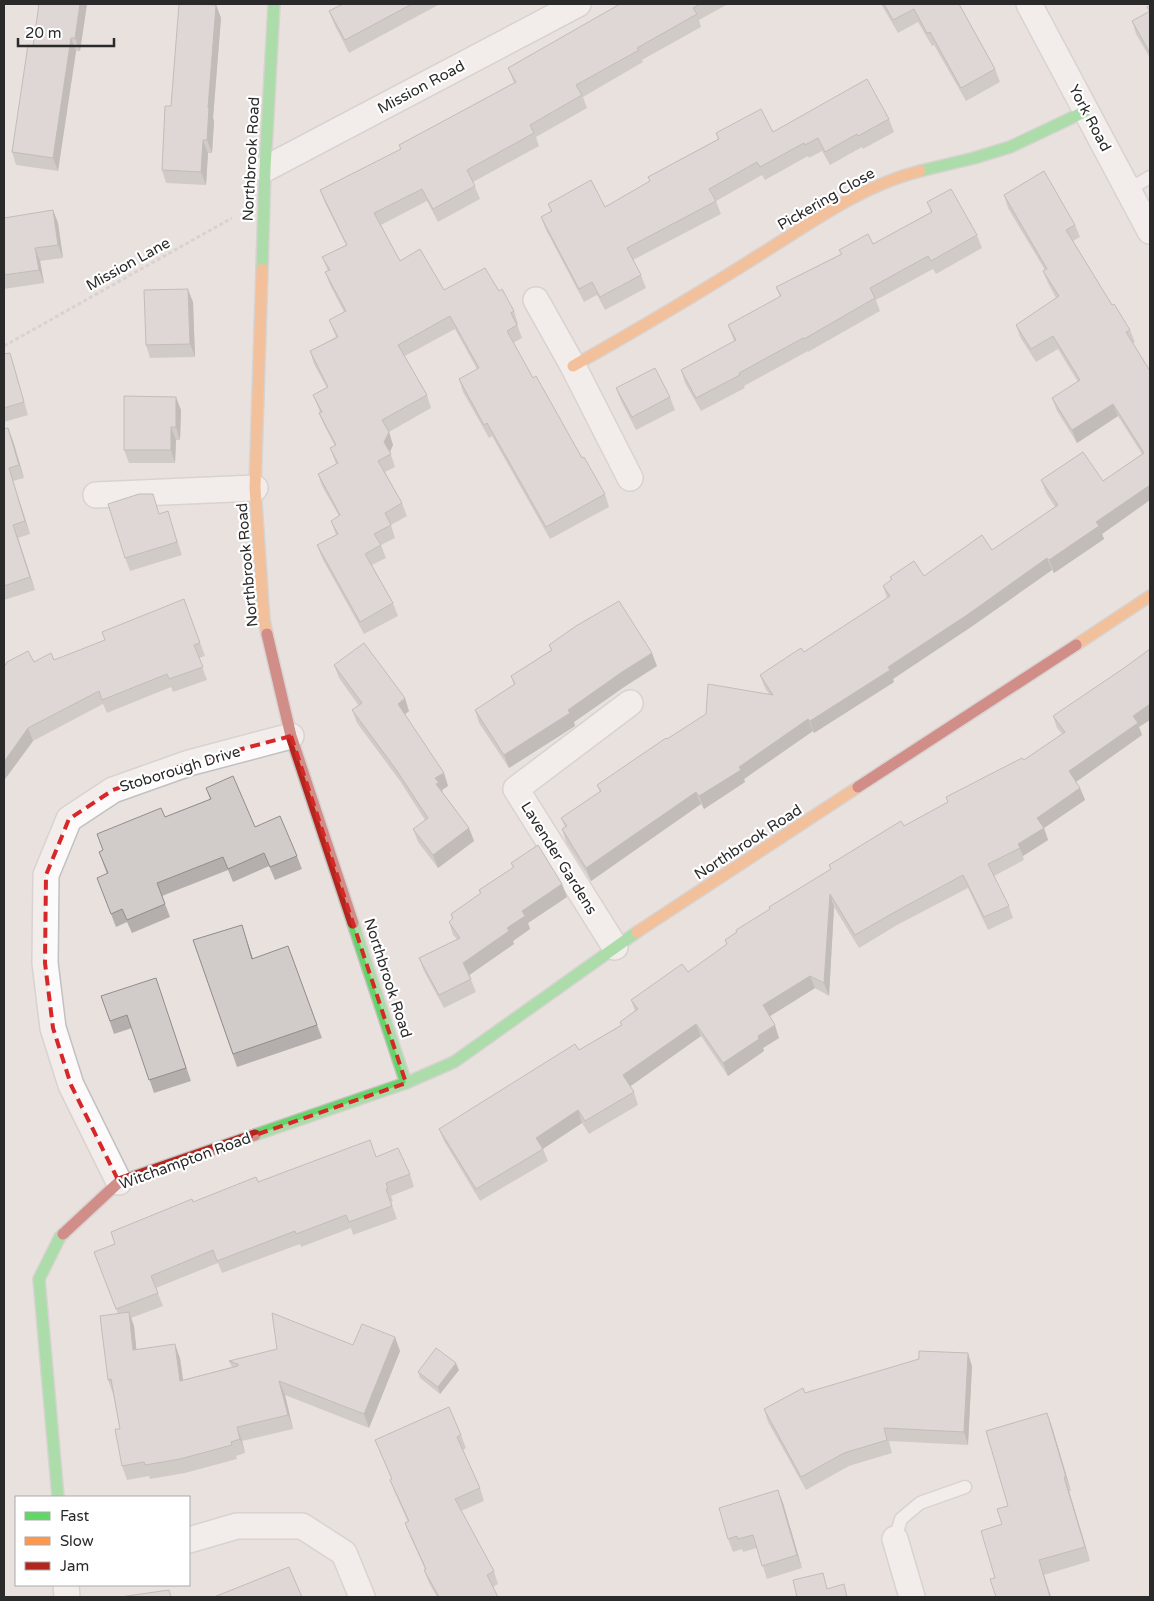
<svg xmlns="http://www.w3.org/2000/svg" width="1154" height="1601" viewBox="0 0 1154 1601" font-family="'Varela Round',sans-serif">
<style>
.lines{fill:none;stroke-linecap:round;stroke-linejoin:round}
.lane-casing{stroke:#c2c0c0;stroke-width:15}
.street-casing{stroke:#c2c0c0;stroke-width:28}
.fast-casing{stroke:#c2c0c0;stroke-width:14}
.slow-casing{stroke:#c2c0c0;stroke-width:14}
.jam-casing{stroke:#c2c0c0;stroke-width:14}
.path{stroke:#c3c2c2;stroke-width:3;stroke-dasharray:4 2.5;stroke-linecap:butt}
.lane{stroke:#fcfafa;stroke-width:12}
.street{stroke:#fcfafa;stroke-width:25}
.fast{stroke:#63d668;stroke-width:11}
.slow{stroke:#ff974d;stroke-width:11}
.jam{stroke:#b3261e;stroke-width:11}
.wall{fill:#b4afad}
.shaded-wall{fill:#928e8d}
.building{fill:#d1cbc9;stroke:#928e8d}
.marked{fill:none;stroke:#d62828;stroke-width:4;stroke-dasharray:10 6;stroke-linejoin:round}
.labels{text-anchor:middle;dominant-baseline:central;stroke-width:4.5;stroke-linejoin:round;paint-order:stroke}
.street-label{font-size:15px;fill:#2a2a2a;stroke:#fff}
</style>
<rect width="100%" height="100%" fill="#e9e1de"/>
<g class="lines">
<g class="lane-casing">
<g id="lane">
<polyline points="1128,190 1150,177"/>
<polyline points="895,1539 901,1519 920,1503 965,1487"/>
</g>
</g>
<g class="street-casing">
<g id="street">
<polyline points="1029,4 1150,231"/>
<polyline points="265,169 578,4"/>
<polyline points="536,300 573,366 630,478"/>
<polyline points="96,495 255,488"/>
<polyline points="615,947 516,789 630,703"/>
<polyline points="119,1182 71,1085 53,1028 45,963 46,875 69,819 113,790 189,763 291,736"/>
<polyline points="895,1539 912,1597"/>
<polyline points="189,1540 237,1526 302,1526 344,1553 362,1597"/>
<polyline points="66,1585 67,1597"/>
</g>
</g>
<g class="fast-casing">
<g id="fast">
<polyline points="920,171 974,158 1010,147 1086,111"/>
<polyline points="262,269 265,169 274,4"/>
<polyline points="353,923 406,1083"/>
<polyline points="255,1135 406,1083 454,1062 637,932"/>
<polyline points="58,1497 39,1279 60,1237 63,1234"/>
</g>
</g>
<g class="slow-casing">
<g id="slow">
<polyline points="262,269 255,488 264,620 267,634"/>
<path d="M573 366C635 331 696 295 756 257 808 225 860 186 920 171"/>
<polyline points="1076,645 1150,596"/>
<polyline points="637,932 858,787"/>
</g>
</g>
<g class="jam-casing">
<g id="jam">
<polyline points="267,634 291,736 353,923"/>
<polyline points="858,787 1076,645"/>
<polyline points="63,1234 119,1182 255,1135"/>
</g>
</g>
<polyline class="path" points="4,346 232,218"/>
<use href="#lane" class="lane"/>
<use href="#street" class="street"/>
<use href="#fast" class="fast"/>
<use href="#slow" class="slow"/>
<use href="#jam" class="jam"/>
</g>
<g class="wall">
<polygon points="39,4 87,4 80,51 76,51 58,171 16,165 12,152 33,46"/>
<polygon points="343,4 440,4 349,53 334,24 329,11"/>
<polygon points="620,4 728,4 699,20 701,27 642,60 643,62 583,97 587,108 536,137 539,146 473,182 480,199 438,222 427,201 381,225 400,261 444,290 499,291 514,311 518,324 517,324 522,338 513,343 533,378 605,494 609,507 550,539 492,436 489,438 463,392 459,379 477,369 455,329 405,356 427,395 431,408 389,432 393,445 390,452 395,467 385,472 402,503 407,516 391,525 395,538 381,545 386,558 372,565 393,603 398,616 364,634 322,558 317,545 336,535 331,521 339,516 322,486 318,474 336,464 330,448 335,446 324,425 319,413 320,412 313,395 327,388 314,364 310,351 336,337 329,320 344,312 330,285 325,272 328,271 322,257 346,245 325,203 320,190 401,149 399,145 514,83 508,68"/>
<polygon points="881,4 959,4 995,69 1000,82 966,101 934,45 932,46 918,22 898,33"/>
<polygon points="216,5 221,18 213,118 214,121 212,153 208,153 206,185 166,183 162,170 171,106"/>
<polygon points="1150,5 1150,58 1136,34 1132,21 1149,12 1147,7"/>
<polygon points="889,119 894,132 863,149 862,147 830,165 822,151 809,158 808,156 765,180 762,175 716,201 721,214 633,260 641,275 646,288 605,310 597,295 584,302 546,230 541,217 551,211 548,204 605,207 650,181 648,177 718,139 716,133 773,132"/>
<polygon points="1004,195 1075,225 1080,237 1073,241 1112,305 1130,330 1135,342 1133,343 1150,371 1150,500 1102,534 1104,539 1054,573 1052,570 971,627 893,679 894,682 814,733 813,731 744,779 745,782 704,809 701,804 591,881 566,842 562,829 565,827 561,818 600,792 597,785 667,739 769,694 765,688 760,675 804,652 887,598 883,586 891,580 890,577 924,576 992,550 1055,507 1046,493 1041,480 1103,481 1142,454 1118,416 1077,443 1057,411 1052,398 1078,382 1058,349 1036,362 1020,337 1016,325 1056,298 1048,283 1043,271 1045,270 1008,208"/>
<polygon points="927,202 977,235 982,248 936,274 933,269 876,300 880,311 808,352 808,351 744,386 745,388 701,411 685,383 681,370 734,341 728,325 780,297 776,287 841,254 839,250 873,244 931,212"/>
<polygon points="53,210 58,223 63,258 40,261 44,283 4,289 4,218"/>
<polygon points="193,302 195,357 150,358 146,345"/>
<polygon points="10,353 14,366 28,415 4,422 4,354"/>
<polygon points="616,388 670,397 675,410 636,430 621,401"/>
<polygon points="181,410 180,440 176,440 175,463 129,463 124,450"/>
<polygon points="8,428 13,441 24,478 13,481 30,534 18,538 35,590 4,600 4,429"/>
<polygon points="160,514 172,524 182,555 130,571 125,558"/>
<polygon points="184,599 205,656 199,658 207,680 173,692 171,687 107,713 103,704 33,741 5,779 4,778 4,667 54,660 105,641"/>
<polygon points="549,645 657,666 627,685 574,722 575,726 509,768 479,723 475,710 514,685 511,676 551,650"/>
<polygon points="334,665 409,711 405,715 444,773 448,786 442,790 443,793 469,828 474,841 438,868 418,842 413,829 425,820 400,781 357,723 352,710 359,706 339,678"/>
<polygon points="1053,716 1139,727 1142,735 1076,782 1080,788 1085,800 1044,828 1048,840 1023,856 1024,860 994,876 1009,906 1013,918 988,930 968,888 897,925 859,948 834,907 829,996 815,988 770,1016 779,1038 763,1048 764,1051 728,1076 701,1036 630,1086 634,1092 638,1105 589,1134 582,1123 543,1149 548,1161 480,1201 444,1141 439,1129 579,1050 621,1025 620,1022 635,1011 631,1000 688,972 727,945 725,940 770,909 769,907 831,870 829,865 904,826 948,802 946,797 1024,760 1062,734 1057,728"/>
<polygon points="206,788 255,827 297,856 302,869 275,880 269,866 233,882 228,870 162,896 170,917 132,933 127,922 116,927 97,878 107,874 99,852 103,851 97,834 165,817 210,799"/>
<polygon points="511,863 562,884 567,897 528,923 530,929 513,941 514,944 469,975 476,992 444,1008 424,971 419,958 457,939 453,935 449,922 452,919 451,914 480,894 479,890 513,868"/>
<polygon points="242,925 253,959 288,946 322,1038 237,1067 193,940"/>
<polygon points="160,991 191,1081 154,1093 132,1028 114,1034 101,996"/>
<polygon points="376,1157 410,1174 414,1187 391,1196 393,1201 391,1202 397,1219 353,1235 351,1228 301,1247 300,1244 222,1273 218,1263 156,1288 163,1306 131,1318 134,1326 136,1349 180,1358 183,1380 232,1367 229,1361 353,1345 395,1337 400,1351 369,1428 285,1395 293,1429 242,1441 245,1453 236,1456 237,1459 185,1473 150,1479 149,1476 127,1480 122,1466 120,1429 113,1394 108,1380 118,1314 94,1252 115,1244 193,1202 258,1182"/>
<polygon points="972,1366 968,1445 889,1441 892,1453 849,1466 806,1490 768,1422 764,1409 805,1393"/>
<polygon points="459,1370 440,1394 420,1378 418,1372"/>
<polygon points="1047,1413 1052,1427 1071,1491 1069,1491 1090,1561 1044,1575 1051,1597 996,1597 995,1578 1002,1524 1008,1506"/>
<polygon points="461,1435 466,1448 463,1450 480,1488 484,1501 461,1511 494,1571 498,1584 493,1587 498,1597 437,1597 429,1583 424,1570 425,1569 410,1536 405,1523 408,1522 395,1493 390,1480 392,1480 375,1440"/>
<polygon points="783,1503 802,1568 767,1579 757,1548 743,1552 742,1549 733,1552 728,1539"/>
</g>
<g class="shaded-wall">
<polygon points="80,4 87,4 80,51 75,38"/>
<polygon points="216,5 221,18 213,118 214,121 212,153 207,140 208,108"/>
<polygon points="71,38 76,51 58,171 53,158"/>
<polygon points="203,140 208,153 206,185 201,172"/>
<polygon points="53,210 58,223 63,258 58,245"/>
<polygon points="35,248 40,261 44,283 39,270"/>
<polygon points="188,289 193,302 195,357 190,344"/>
<polygon points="176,397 181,410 180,440 176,427"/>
<polygon points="1113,404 1118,416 1077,443 1072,430"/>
<polygon points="171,427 176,440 175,463 171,450"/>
<polygon points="8,428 13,441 24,478 19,465"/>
<polygon points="389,432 393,445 389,454 384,442"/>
<polygon points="9,468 13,481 30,534 25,521"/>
<polygon points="1150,485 1150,500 1102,534 1104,539 1054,573 1049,560 1096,522"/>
<polygon points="13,525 18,538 35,590 30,577"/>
<polygon points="1047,558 1052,570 971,627 893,679 894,682 814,733 810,721"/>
<polygon points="652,653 657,666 627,685 574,722 575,726 509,768 504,755 622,672"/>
<polygon points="405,698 409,711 402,716 398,704"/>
<polygon points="1150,704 1150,720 1139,727 1142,735 1073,784 1069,771 1133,716"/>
<polygon points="808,719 813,731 744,779 745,782 704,809 699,796 739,767"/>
<polygon points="28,728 33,741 5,779 4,774 4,762"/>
<polygon points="444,773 448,786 442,790 444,796 436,784 435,778"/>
<polygon points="1080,788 1085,800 1044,828 1048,840 1023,856 1018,844 1037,818"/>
<polygon points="696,792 701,804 591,881 586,868"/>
<polygon points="469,828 474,841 438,868 433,855"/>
<polygon points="562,884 567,897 528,923 530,929 513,941 514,944 468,976 463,963 507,928 522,911"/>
<polygon points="830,894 834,907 829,996 824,983"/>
<polygon points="242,925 246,938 257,972 252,959"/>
<polygon points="810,976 815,988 767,1018 763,1005"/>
<polygon points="696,1024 701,1036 628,1088 623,1075"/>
<polygon points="775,1025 779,1038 763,1048 764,1051 728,1076 723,1063 758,1036"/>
<polygon points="578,1110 582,1123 541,1150 536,1138"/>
<polygon points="129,1312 134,1326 138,1364 133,1350"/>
<polygon points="395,1337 400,1351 369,1428 364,1414"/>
<polygon points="175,1344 180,1358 185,1395 180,1381"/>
<polygon points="968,1353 972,1366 968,1445 964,1432"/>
<polygon points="456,1363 459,1370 440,1394 438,1387"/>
<polygon points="279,1381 285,1395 293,1429 288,1415"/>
<polygon points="1047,1413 1052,1427 1071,1491 1066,1477"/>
<polygon points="237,1427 242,1441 245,1453 240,1439"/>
<polygon points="1064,1477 1069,1491 1090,1561 1085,1547"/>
<polygon points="778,1490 783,1503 802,1568 797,1555"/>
<polygon points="1039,1560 1044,1575 1051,1597 1050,1597"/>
</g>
<g class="building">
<polygon points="39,4 80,4 75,38 71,38 53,158 12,152 28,45 33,46"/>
<polygon points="179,4 196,4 216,5 208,108 209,108 207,140 203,140 201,172 162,170 165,106 171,106"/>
<polygon points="343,4 412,4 345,40 329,11"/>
<polygon points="620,4 700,4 693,8 697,14 637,48 639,50 576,85 582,95 530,125 534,133 467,170 475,186 433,209 422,189 374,213 400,261 420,249 444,290 485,268 499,291 502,289 514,311 511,313 517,325 507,331 533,378 536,376 582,458 584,457 605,494 546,527 487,423 484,425 459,379 479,368 450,316 398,345 427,395 382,420 389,432 384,442 391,454 378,461 402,503 385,513 391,525 374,534 381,545 365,554 393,603 360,622 317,545 338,534 331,521 340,515 318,474 338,463 330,448 336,445 319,413 322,412 313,395 328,387 310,351 338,337 329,320 346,311 325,272 330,270 322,257 347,245 320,190 401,149 399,145 516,82 508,68"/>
<polygon points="884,4 959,4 995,69 961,88 930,32 927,33 914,9 893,20"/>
<polygon points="1150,5 1150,53 1132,21 1150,11 1147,7"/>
<polygon points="867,79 889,119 858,136 857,134 825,152 818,138 805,145 804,143 760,167 757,162 709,189 716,201 627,248 641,275 600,297 592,282 579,289 541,217 552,211 548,204 591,180 605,207 650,181 648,177 719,139 716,133 761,109 773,132"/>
<polygon points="1044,171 1075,225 1066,230 1112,305 1114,304 1130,330 1126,332 1150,371 1150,485 1096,522 1099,526 1049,560 1047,558 967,615 888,667 890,670 810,721 808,719 739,767 741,770 699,796 696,792 586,868 562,829 567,826 561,818 601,791 597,785 666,738 667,739 706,714 708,684 773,695 760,675 801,648 804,652 890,596 883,586 892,579 890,577 914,561 924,576 982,535 992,550 1058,505 1041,480 1083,452 1103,481 1144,453 1113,404 1072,430 1052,398 1080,380 1053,336 1031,349 1016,325 1059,296 1043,271 1047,269 1004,195"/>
<polygon points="951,189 977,235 931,261 928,256 870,288 875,298 804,339 803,338 739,373 740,375 696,398 681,370 736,340 728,325 781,296 776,287 842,254 839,250 868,234 873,244 932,212 927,202"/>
<polygon points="53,210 58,245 35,248 39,270 4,275 4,218"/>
<polygon points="188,289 190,344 146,345 144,290"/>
<polygon points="10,353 24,402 4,408 4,354"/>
<polygon points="655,368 670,397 632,417 616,388"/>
<polygon points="124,396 176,397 176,427 171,427 171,450 124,450"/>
<polygon points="8,428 19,465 9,468 25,521 13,525 30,577 4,586 4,429"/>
<polygon points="139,494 153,494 159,514 168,511 177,542 125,558 108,504"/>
<polygon points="184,599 200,643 194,645 203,667 169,679 167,674 102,700 99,691 28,728 4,762 4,667 7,662 28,651 34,662 51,653 54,660 105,640 102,632"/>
<polygon points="619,601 652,653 622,672 568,710 570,713 504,755 475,710 515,684 511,676 552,650 549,645 576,626"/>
<polygon points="364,643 405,698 398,704 444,773 435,778 439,783 436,784 469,828 433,855 413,829 428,818 395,768 352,710 362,703 334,665"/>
<polygon points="1150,649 1150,704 1133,716 1138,723 1069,771 1080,788 1037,818 1044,828 1018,844 1020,848 988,864 1009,906 984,917 963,875 893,913 855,935 830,894 824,983 810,976 763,1005 775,1025 758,1036 759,1039 723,1063 696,1024 623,1075 634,1092 585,1121 578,1110 536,1138 543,1149 476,1189 439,1129 575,1044 579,1050 622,1025 620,1022 638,1009 631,1000 682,964 688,972 727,944 725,940 737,932 736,930 770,909 769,907 831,869 829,865 901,821 904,826 948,802 946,797 1022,758 1024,760 1065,732 1053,716 1124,668"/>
<polygon points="233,776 255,827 280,816 297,856 270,867 264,853 228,869 223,857 157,883 165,904 127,920 122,909 111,914 97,878 108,873 99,852 103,850 97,834 161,808 165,817 211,799 206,788"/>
<polygon points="538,845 562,884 522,911 525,916 507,928 509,931 463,963 471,979 439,995 419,958 460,938 449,922 453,918 451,914 481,893 479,890 514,867 511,863"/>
<polygon points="242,925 252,959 288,946 317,1025 233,1054 193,940"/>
<polygon points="156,978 186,1068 149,1080 127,1015 110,1021 101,996"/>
<polygon points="370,1140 376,1157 398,1148 410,1174 386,1183 388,1189 386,1189 392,1206 349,1222 346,1215 296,1234 295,1231 217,1261 213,1250 151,1276 158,1293 116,1309 94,1252 115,1244 111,1232 192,1199 193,1202 256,1177 258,1182"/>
<polygon points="129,1312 133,1350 175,1344 180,1381 238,1366 238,1364 229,1361 277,1349 272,1313 353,1345 362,1324 395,1337 364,1414 279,1381 288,1415 237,1427 240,1439 231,1442 232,1445 180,1459 145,1465 144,1462 122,1466 115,1429 120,1429 111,1379 108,1380 100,1316"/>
<polygon points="436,1348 456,1363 438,1387 418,1372"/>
<polygon points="919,1351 968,1353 964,1432 884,1428 887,1440 844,1453 801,1477 764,1409 803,1388 805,1393 919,1359"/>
<polygon points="449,1407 461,1435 457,1437 480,1488 455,1499 494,1571 487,1575 498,1597 439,1597 424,1570 426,1569 405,1523 409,1521 390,1480 392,1479 375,1440"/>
<polygon points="1047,1413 1066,1477 1064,1477 1085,1547 1039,1560 1050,1597 996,1597 990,1579 995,1578 981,1531 1002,1524 997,1509 1008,1506 986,1431"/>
<polygon points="778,1490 797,1555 762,1566 753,1535 738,1539 737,1536 728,1539 719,1508"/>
<polygon points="289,1567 302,1597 214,1597"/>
<polygon points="823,1573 827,1589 844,1584 847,1597 797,1597 793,1580"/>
<polygon points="169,1590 171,1597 120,1597"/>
</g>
<path d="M0 0H1154V1601H0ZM291 736 406 1083 119 1182 71 1085 53 1028 45 963 46 875 69 819 113 790 189 763Z" fill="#e9e1de" fill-opacity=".55" fill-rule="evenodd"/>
<path class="marked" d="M291 736 406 1083 119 1182 71 1085 53 1028 45 963 46 875 69 819 113 790 189 763Z"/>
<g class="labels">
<g class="street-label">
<text transform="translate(421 87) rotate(-28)">Mission Road</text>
<text transform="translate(1090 118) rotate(62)">York Road</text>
<text transform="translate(251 159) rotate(-87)">Northbrook Road</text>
<text transform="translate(826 199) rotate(-30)">Pickering Close</text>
<text transform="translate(128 264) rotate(-29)">Mission Lane</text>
<text transform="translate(247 565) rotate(-95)">Northbrook Road</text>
<text transform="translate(180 769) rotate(-17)">Stoborough Drive</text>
<text transform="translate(748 842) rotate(-33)">Northbrook Road</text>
<text transform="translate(559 858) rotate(58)">Lavender Gardens</text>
<text transform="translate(388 978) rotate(72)">Northbrook Road</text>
<text transform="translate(185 1161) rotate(-20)">Witchampton Road</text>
</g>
</g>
<rect width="1154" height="1601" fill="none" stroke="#2a2a2a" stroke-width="10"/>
<rect x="15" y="1496" width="175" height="90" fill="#ffffff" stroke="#aaaaaa"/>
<rect x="25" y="1512" width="25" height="8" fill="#63d668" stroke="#aaaaaa"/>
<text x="60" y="1521" font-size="15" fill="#2a2a2a">Fast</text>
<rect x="25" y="1537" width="25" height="8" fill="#ff974d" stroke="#aaaaaa"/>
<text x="60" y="1546" font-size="15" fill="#2a2a2a">Slow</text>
<rect x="25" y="1562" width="25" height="8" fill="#b3261e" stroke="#aaaaaa"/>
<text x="60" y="1571" font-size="15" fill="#2a2a2a">Jam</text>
<path d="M18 38v8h96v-8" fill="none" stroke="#2a2a2a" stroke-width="2.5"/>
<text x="25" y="38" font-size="15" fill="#2a2a2a" stroke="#ffffff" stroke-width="4" paint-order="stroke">20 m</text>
</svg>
